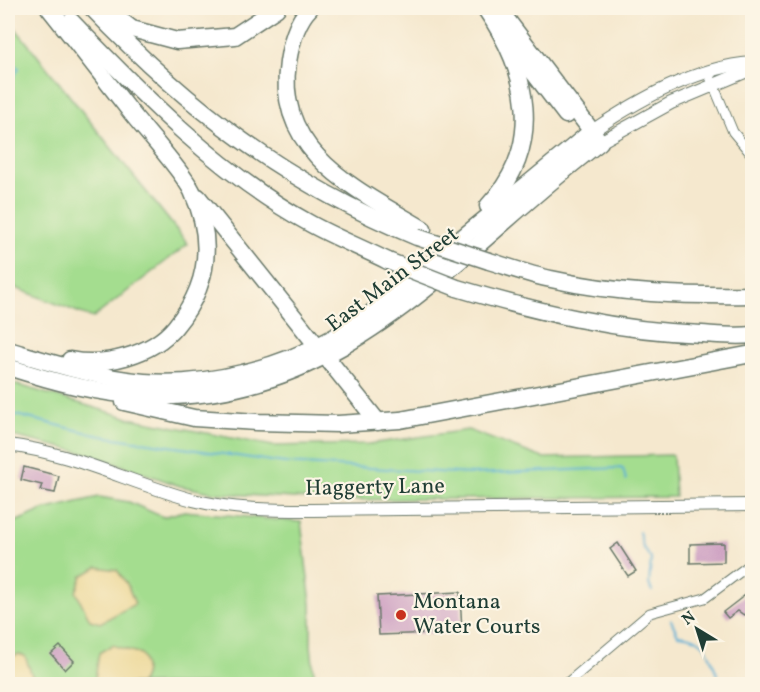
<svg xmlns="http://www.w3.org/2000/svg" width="760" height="692" viewBox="0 0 760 692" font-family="Vollkorn,serif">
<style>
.green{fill:#a4dd8f;stroke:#628d62;stroke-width:1.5}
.sand{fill:#eeda9e;stroke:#868c69;stroke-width:1.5}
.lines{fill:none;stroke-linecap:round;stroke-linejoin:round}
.stream{stroke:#59afd6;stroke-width:2}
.building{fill:#cc9ec1}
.street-casing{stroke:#6a796a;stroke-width:11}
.secondary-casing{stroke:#6a796a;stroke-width:14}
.highway-casing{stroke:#6a796a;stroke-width:19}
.street{stroke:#fff;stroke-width:9}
.secondary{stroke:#fff;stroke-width:12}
.highway{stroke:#fff;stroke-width:16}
.highway-bridge-casing{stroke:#6a796a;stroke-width:19;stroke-linecap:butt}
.highway-bridge{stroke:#fff;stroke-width:16}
.poi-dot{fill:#c8321e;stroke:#fcf5e5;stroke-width:2}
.labels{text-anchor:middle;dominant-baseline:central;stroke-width:4.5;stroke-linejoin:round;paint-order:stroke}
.street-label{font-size:22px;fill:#1f3d34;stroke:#fcf5e5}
.poi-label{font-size:22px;fill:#1f3d34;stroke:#fcf5e5;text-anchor:start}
</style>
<rect width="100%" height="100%" fill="#fcf5e5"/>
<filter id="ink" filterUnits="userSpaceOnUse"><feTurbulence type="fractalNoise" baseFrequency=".0167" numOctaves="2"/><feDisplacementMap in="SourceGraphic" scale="12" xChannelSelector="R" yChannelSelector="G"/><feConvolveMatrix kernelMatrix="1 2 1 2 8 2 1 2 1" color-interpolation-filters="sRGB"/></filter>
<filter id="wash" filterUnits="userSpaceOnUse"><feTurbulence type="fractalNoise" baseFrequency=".008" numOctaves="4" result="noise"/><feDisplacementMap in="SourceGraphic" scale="24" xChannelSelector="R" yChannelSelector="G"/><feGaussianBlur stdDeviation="1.35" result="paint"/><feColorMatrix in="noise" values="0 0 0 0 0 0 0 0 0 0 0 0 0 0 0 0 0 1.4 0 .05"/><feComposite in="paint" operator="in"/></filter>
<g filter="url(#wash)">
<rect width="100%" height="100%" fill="#f5e8ce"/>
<g class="green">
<polygon points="8,19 188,244 93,318 8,285"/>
<polygon points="8,382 129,418 273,446 369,444 468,430 543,458 673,455 675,497 326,500 215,493 180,486 89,454 8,435"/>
<polygon points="99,497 129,502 163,517 184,511 301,522 311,604 311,645 315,684 8,684 8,525 43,510"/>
</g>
<g class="sand">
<polygon points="97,567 117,570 127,584 135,604 100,623 90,620 76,592 82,576"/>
<path d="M112 645 141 654C146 663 147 676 139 684H101L95 679 99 653Z"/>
<polygon points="18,654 25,656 34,681 32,684 8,684 8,659"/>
</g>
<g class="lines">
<g class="stream">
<polyline points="8,61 19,68 8,86"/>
<polyline points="8,151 11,155 8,168"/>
<polyline points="8,413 101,436 285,463 472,474 620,468 623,469 626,480"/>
<polyline points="639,532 643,547 651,559 649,584 652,591"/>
<path d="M671 620 678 635C714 637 707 659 722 684"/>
</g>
</g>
<g id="blocks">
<g class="building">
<polygon points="24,467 59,476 55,493 40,490 42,485 21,480"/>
<polygon points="618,543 636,571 628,576 610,549"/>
<polygon points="724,543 724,562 690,563 690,544"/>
<polygon points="753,589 753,609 744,615 738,611 728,618 723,612"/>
<polygon points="460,592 462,632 379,635 377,596"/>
<polygon points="60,646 74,661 65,670 51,654"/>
</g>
</g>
</g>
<g filter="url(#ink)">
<use href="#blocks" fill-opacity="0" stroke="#6a796a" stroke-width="1.5"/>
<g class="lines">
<g class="street-casing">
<g id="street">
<polyline points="708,72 733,132 752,155"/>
<polyline points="566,684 650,613 705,598 752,563"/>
</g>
</g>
<g class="secondary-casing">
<g id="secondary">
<path d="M592 131C638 100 696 67 752 63"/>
<polyline points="600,142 671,103 752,69"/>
<path d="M8 445C73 453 130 483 193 500 232 510 272 510 312 510L752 505"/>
</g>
</g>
<g class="highway-casing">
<g id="highway">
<path d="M49 8C77 43 105 79 133 115 149 135 182 171 192 191 215 241 209 286 175 327 152 355 104 367 70 360"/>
<path d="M92 8C189 109 286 183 417 237"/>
<polyline points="105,8 132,29 177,41 235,36 277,8"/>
<path d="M310 8C296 22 291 43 288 62 274 153 358 190 423 229"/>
<path d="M485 8C528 70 546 145 488 206"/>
<path d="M71 21C142 95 218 173 309 223 334 237 362 248 388 261"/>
<polyline points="514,47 566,115"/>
<polyline points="198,197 378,422"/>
<path d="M489 261C509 267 530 275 551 279 617 294 685 296 752 295"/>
<path d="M457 288C537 312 618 331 702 334 718 335 736 337 752 335"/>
<path d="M8 350C52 363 98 378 144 382 207 387 279 368 333 338 380 311 421 273 462 238 506 202 549 167 592 131"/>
<path d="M8 367C52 381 98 394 145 396 345 405 456 251 600 142L498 8"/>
<polyline points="124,402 194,418 257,422 338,424 400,420 752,354"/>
</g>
</g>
<use href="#street" class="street"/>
<use href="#secondary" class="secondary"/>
<use href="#highway" class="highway"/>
<g class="highway-bridge-casing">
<g id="highway-bridge">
<polyline points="417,237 489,261"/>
<polyline points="388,261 457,288"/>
</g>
</g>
<use href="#highway-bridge" class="highway-bridge"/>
</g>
</g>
<circle class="poi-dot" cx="401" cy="615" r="6"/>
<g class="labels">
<g class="street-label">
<text transform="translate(393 280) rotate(-37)">East Main Street</text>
<text transform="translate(375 488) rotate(-1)">Haggerty Lane</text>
</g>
<g class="poi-label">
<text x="413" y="602">Montana<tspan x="413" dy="25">Water Courts</tspan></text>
</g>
</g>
<rect width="760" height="692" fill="none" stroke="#fcf5e5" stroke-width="30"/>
<g transform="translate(697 629) rotate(322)" stroke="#fcf5e5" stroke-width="4.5" paint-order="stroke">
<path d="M0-4.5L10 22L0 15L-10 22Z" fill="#1f3d34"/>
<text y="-9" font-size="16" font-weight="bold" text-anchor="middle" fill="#1f3d34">N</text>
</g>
</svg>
